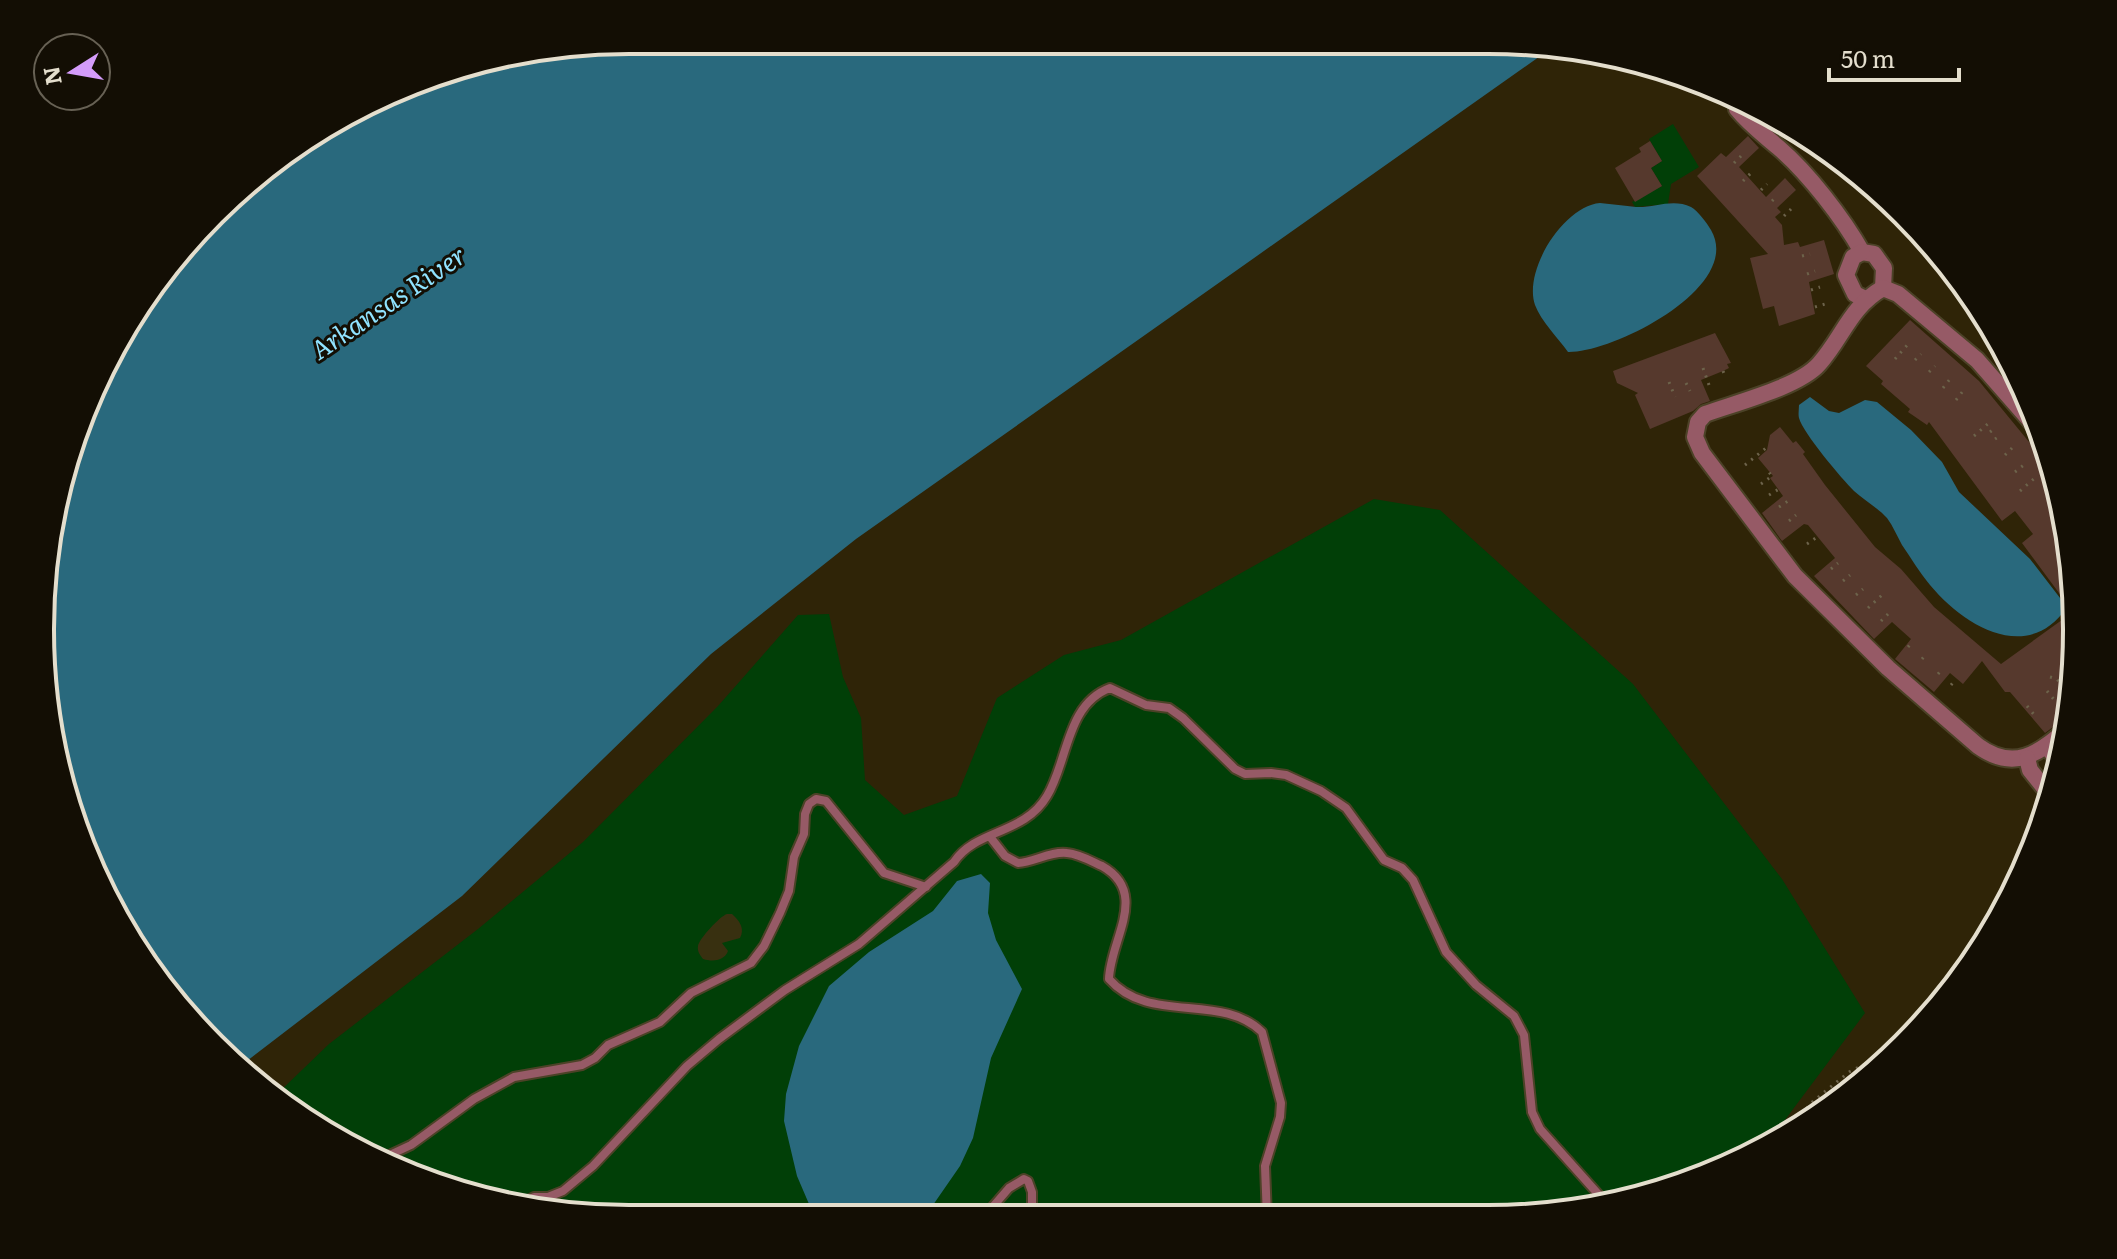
<svg xmlns="http://www.w3.org/2000/svg" width="2117" height="1259" viewBox="0 0 2117 1259" font-family="Literata,serif">
<style>
.green{fill:#013f07}
.sand{fill:#383010}
.water{fill:#29697d}
.building{fill:#56392d}
.lines{fill:none;stroke-linecap:round;stroke-linejoin:round}
.lane-casing{stroke:#4c4227;stroke-width:12}
.street-casing{stroke:#4c4227;stroke-width:20}
.path{stroke:#6d634b;stroke-width:3;stroke-dasharray:2 6;stroke-linecap:butt}
.lane{stroke:#965a66;stroke-width:8}
.street{stroke:#965a66;stroke-width:16}
.labels{text-anchor:middle;dominant-baseline:central;stroke-width:6;stroke-linejoin:round;paint-order:stroke}
.water-label{font-size:26px;font-style:italic;fill:#90e3ff;stroke:#130e04}
.rim{fill:none;stroke:#e4decd;stroke-width:4}
</style>
<rect width="100%" height="100%" fill="#2f2407"/>
<g class="green">
<polygon points="1673,124 1699,167 1671,184 1668,204 1635,207 1632,202 1662,186 1651,168 1662,161 1649,139"/>
<polygon points="1374,499 1440,510 1633,684 1782,879 1865,1013 1764,1148 1641,1199 1527,1218 590,1218 440,1188 302,1119 276,1095 329,1044 478,929 583,842 718,706 798,615 829,614 843,677 861,718 865,780 904,815 957,796 997,698 1064,655 1121,640"/>
</g>
<path class="sand" d="M727 914H732C740 921 745 929 740 938L722 943 728 951C724 961 713 962 703 959 700 955 697 951 698 946 699 939 720 916 727 914Z"/>
<g class="water">
<polygon points="630,40 1526,41 1553,47 856,539 711,654 462,896 243,1064 162,988 71,819 40,630 71,440 140,302 271,162 440,71"/>
<path d="M1600 203C1612 204 1625 206 1636 207 1654 208 1673 198 1691 207 1698 211 1707 223 1711 230 1744 287 1613 353 1568 352 1558 338 1541 321 1535 305 1523 270 1564 206 1600 203Z"/>
<path d="M1810 397 1829 411 1839 413 1865 400 1877 402 1911 430 1942 462 1959 492 2030 559 2067 607C2028 665 1964 626 1930 585 1920 573 1911 558 1902 545 1897 536 1893 526 1887 518 1878 508 1864 500 1854 491 1842 479 1803 433 1799 418 1798 414 1799 409 1799 405Z"/>
<polygon points="981,874 990,883 988,913 996,940 1022,989 991,1058 973,1138 960,1166 924,1218 815,1218 797,1176 784,1121 786,1094 799,1046 829,986 869,952 933,911 957,881"/>
</g>
<g class="building">
<polygon points="1748,136 1759,148 1739,167 1766,197 1785,178 1796,190 1777,208 1781,212 1775,217 1782,225 1784,245 1798,242 1800,247 1824,240 1834,274 1809,282 1815,314 1779,326 1774,306 1763,309 1750,258 1768,254 1697,176 1721,153 1726,157"/>
<polygon points="1650,141 1662,161 1651,168 1662,186 1635,202 1615,168 1641,152 1639,148"/>
<polygon points="1910,320 1979,381 2052,470 2054,478 2044,487 2060,508 2063,506 2066,515 2077,630 2069,715 2045,733 2010,692 2005,692 1982,661 1963,684 1950,673 1934,692 1895,659 1911,639 1892,622 1874,639 1814,576 1835,558 1808,525 1804,524 1782,541 1762,513 1783,496 1770,478 1773,476 1758,458 1767,450 1770,435 1780,427 1793,443 1796,441 1805,452 1803,454 1825,485 1875,547 1901,569 1934,607 2001,664 2073,612 2022,543 2033,534 2015,511 2002,521 1929,422 1927,425 1908,412 1910,409 1881,384 1883,381 1866,366"/>
<polygon points="1715,333 1731,363 1727,364 1729,368 1723,371 1701,380 1710,401 1701,404 1693,411 1650,429 1635,395 1638,393 1617,383 1613,371"/>
</g>
<g class="lines">
<g class="lane-casing">
<g id="lane">
<path d="M991 838 1005 856 1018 863C1034 862 1051 851 1067 853 1079 854 1091 861 1102 866 1150 893 1110 940 1109 979 1149 1025 1221 992 1262 1032L1281 1103 1280 1117 1265 1166 1267 1218"/>
<polyline points="381,1159 411,1145 474,1099 514,1077 582,1065 595,1058 608,1045 660,1022 691,993 751,963 764,946 780,913 789,891 794,857 804,834 805,814 809,804 816,799 826,801 884,873 926,887"/>
<path d="M520 1204 534 1197H548L563 1191 593 1166 687 1066 719 1039 785 990 859 944 954 862C976 829 1024 835 1047 796 1068 762 1066 704 1110 688L1146 705 1169 708 1183 718 1235 769 1245 774 1271 773 1286 775 1321 791 1346 808 1384 860 1402 868 1413 880 1446 952 1476 985 1514 1016 1524 1035 1532 1112 1540 1129 1607 1204"/>
<polyline points="983,1218 1009,1188 1024,1179 1028,1181 1032,1192 1032,1218"/>
</g>
</g>
<g class="street-casing">
<g id="street">
<path d="M1737 109C1750 125 1764 135 1779 148 1808 173 1843 218 1862 252L1874 254 1884 268 1883 288"/>
<polyline points="1862,252 1853,257 1846,275 1855,294 1865,299"/>
<path d="M2041 433 1977 360 1898 294 1883 288C1850 307 1843 337 1819 364 1799 387 1735 403 1705 414L1698 422 1695 437 1702 453 1795 576 1888 668 1978 746C2014 772 2038 754 2067 729"/>
<polyline points="2046,746 2060,762"/>
<polyline points="2027,758 2030,770 2050,795"/>
</g>
</g>
<g class="path">
<polyline points="1734,163 1741,156"/>
<polyline points="1743,181 1754,170"/>
<polyline points="1761,190 1767,184"/>
<polyline points="1772,201 1777,196"/>
<polyline points="1784,216 1791,209"/>
<polyline points="1802,256 1810,254"/>
<polyline points="1807,274 1815,271"/>
<polyline points="1811,290 1820,287"/>
<polyline points="1815,307 1825,304"/>
<polyline points="1895,359 1909,343"/>
<polyline points="1915,360 1921,354"/>
<polyline points="1703,368 1709,385"/>
<polyline points="1723,371 1726,378"/>
<polyline points="1929,372 1935,366"/>
<polyline points="1669,382 1675,397"/>
<polyline points="1686,383 1690,391"/>
<polyline points="1943,388 1950,379"/>
<polyline points="1956,400 1963,391"/>
<polyline points="1990,432 1995,428"/>
<polyline points="1974,436 1990,422"/>
<polyline points="1995,439 2001,435"/>
<polyline points="2005,455 2012,448"/>
<polyline points="1745,465 1766,448"/>
<polyline points="2015,472 2025,464"/>
<polyline points="1761,484 1772,476 1767,470"/>
<polyline points="2020,491 2036,477"/>
<polyline points="1769,495 1779,489"/>
<polyline points="1779,507 1788,501"/>
<polyline points="1789,521 1796,515"/>
<polyline points="1807,544 1817,537"/>
<polyline points="1831,569 1838,563"/>
<polyline points="1843,581 1850,575"/>
<polyline points="1856,595 1863,589"/>
<polyline points="1868,608 1882,595"/>
<polyline points="1881,621 1888,614"/>
<polyline points="1908,647 1912,642"/>
<polyline points="1922,659 1926,654"/>
<polyline points="1938,674 1943,668"/>
<polyline points="2072,674 2073,674"/>
<polyline points="2050,677 2057,679 2067,693"/>
<polyline points="1951,685 1956,679"/>
<polyline points="2047,691 2056,702"/>
<polyline points="2027,706 2036,717"/>
<polyline points="1782,1140 1811,1103 1849,1072 1899,1047"/>
</g>
<use href="#lane" class="lane"/>
<use href="#street" class="street"/>
</g>
<g class="labels">
<g class="water-label">
<text transform="translate(387 301) rotate(-34)">Arkansas River</text>
</g>
</g>
<path d="M0 0H2117V1259H0ZM629 54H1488A575 575 0 0 1 2063 629V630A575 575 0 0 1 1488 1205H629A575 575 0 0 1 54 630V629A575 575 0 0 1 629 54Z" fill="#130e04" fill-rule="evenodd"/>
<path class="rim" d="M629 54H1488A575 575 0 0 1 2063 629V630A575 575 0 0 1 1488 1205H629A575 575 0 0 1 54 630V629A575 575 0 0 1 629 54Z"/>
<g transform="translate(72 72) rotate(259)"><circle r="38" fill="#130e04" stroke="#676154" stroke-width="2"/>
<path d="M0-6L14 30L0 20L-14 30Z" fill="#d49cfb"/>
<text y="-12" font-size="22" font-weight="bold" text-anchor="middle" fill="#e4decd">N</text>
</g>
<path d="M1829 68v12h130v-12" fill="none" stroke="#e4decd" stroke-width="4"/>
<text x="1841" y="68" font-size="24" fill="#e4decd" stroke="#130e04" stroke-width="6" paint-order="stroke">50 m</text>
</svg>
